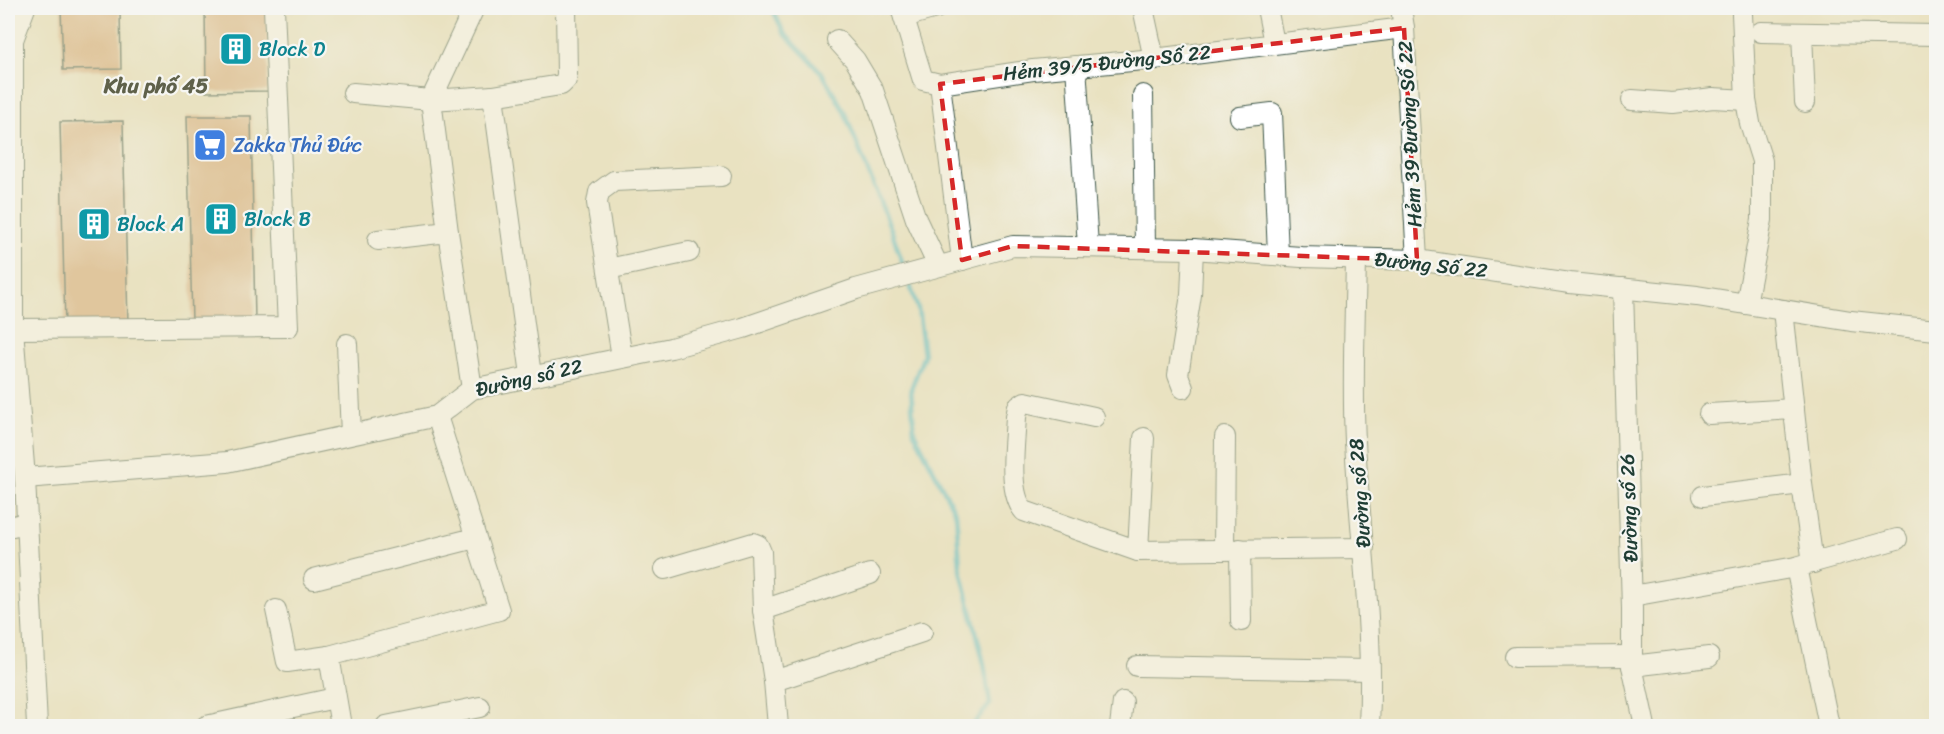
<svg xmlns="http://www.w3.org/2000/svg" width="1944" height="734" viewBox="0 0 1944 734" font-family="Sriracha,sans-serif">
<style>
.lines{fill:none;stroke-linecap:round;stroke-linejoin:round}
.stream{stroke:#4bb7c8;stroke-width:5}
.building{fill:#d5a472}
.minor-casing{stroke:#3d5649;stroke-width:22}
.minor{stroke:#fff;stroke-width:20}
.marked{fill:none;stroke:#d62828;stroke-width:4.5;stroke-dasharray:12 8;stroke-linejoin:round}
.labels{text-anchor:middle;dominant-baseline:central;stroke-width:4.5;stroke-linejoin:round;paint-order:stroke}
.culture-label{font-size:20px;fill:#0d838f;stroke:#f6f6f2;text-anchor:start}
.street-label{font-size:20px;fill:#1f3d34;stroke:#f6f6f2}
.shop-label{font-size:20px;fill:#366cbe;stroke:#f6f6f2;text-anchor:start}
.neighbourhood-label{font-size:21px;font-weight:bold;fill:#5f614a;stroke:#f6f6f2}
</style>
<rect width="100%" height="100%" fill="#f6f6f2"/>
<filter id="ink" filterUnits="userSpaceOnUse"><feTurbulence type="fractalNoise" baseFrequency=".0167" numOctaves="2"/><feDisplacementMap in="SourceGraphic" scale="12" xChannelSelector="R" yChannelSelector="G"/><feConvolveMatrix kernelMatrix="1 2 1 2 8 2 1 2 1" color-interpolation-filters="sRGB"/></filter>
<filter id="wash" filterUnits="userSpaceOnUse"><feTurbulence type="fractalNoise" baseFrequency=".008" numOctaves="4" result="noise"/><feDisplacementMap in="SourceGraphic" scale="24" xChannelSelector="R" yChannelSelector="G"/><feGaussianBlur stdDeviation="1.35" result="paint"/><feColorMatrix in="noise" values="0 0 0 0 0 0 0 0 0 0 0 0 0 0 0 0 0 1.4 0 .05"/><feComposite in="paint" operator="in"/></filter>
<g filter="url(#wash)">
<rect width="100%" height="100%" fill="#e9e2c1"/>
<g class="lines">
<polyline class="stream" points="772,8 784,33 822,73 844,111 892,232 918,309 924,355 911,389 914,432 956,514 960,566 984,664 990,704 972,726"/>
</g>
<g id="blocks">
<g class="building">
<polygon points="61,8 120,8 121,69 63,70"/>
<polygon points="205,8 267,8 268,91 206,92"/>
<polygon points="187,116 251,116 255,321 192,322"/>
<polygon points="123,121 128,325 65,326 60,122"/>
</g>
</g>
</g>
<g filter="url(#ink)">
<use href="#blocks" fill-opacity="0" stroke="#3d5649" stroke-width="1.5"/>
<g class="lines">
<g class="minor-casing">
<g id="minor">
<polyline points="25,8 13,40 13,329 25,478 37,726"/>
<polyline points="901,8 923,80 940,84 1033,70 1154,59 1404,28"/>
<polyline points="1143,8 1154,59"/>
<polyline points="1267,8 1274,43"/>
<polyline points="1401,8 1404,28 1417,260"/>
<polyline points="1742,14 1746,100 1750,123 1762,161 1762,220 1746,304"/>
<polyline points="904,17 936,8"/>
<polyline points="1761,32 1936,35"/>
<polyline points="1802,33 1805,102"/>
<polyline points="837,40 855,60 873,90 916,219 938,266"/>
<polyline points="1076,66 1088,246"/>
<polyline points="940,84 962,260"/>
<polyline points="353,93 431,100 493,96 561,85 566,80 567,74 566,8"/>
<polyline points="1143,95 1145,247"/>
<polyline points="493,96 531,375"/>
<polyline points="1632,100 1673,103 1713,98 1746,100"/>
<polyline points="1240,117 1272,113 1278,255"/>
<polyline points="378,240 448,232"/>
<path d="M1356 259C1355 319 1352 380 1355 441 1360 536 1374 631 1369 726"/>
<polyline points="608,269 689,252"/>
<polyline points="1623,288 1632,609 1632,666 1645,726"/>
<polyline points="1783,310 1802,484 1813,563"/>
<polyline points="13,329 288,327 274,8"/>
<polyline points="347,344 351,434"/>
<polyline points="622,357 597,203 599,192 614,181 721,176"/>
<polyline points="1183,388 1178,375 1191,295 1193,249"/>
<polyline points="472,389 448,232 431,100 474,8"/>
<polyline points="1709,414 1794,409"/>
<path d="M1094 417 1025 402 1018 407 1016 417C1015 442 1007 492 1024 511L1138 551 1364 548"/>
<polyline points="25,478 227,462 437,416 472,389 671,348 743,328 856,289 1013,246 1193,249 1301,257 1417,260 1570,283 1697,296 1851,321 1936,330"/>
<polyline points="1703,496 1802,484"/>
<polyline points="8,527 27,523"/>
<polyline points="1224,549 1225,437"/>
<polyline points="1240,549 1241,621"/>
<polyline points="1138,551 1144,438"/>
<polyline points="1796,567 1829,726"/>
<polyline points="665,569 753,543 758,545 761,552 763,610 774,681 778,726"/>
<polyline points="314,579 475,538"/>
<polyline points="1632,596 1796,567 1897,539"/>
<polyline points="276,610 287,662 329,656 499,610 437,416"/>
<polyline points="763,610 870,574"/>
<polyline points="329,656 341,726"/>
<polyline points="1515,657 1631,656"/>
<polyline points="1137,666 1369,670"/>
<polyline points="1632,666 1709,657"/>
<polyline points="774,681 922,632"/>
<polyline points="206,726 335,698"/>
<polyline points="386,726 480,707"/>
<polyline points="1120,726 1123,702"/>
</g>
</g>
<use href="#minor" class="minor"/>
</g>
</g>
<path d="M0 0H1944V734H0ZM1404 28 1417 260 1013 246 962 260 940 84Z" fill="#e9e2c1" fill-opacity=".55" fill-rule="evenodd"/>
<path class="marked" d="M1404 28 1417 260 1013 246 962 260 940 84Z"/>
<defs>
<g id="building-square" transform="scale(1.725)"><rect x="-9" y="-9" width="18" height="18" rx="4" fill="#0f9aa8" stroke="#f6f6f2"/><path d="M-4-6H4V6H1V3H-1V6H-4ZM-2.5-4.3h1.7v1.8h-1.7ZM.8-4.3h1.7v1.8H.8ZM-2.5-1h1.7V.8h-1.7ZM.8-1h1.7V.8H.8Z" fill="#fff"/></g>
<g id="supermarket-square" transform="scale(1.725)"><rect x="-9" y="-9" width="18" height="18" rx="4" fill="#3f7fe0" stroke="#f6f6f2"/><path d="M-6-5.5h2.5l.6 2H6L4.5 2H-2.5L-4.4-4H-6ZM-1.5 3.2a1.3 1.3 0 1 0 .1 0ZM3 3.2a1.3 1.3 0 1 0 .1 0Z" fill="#fff"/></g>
</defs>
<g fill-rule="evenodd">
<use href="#building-square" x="236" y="49"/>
<use href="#supermarket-square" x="210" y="145"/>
<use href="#building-square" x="221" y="219"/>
<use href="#building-square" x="94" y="224"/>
</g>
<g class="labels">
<g class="culture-label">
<text x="259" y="49">Block D</text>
<text x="244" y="219">Block B</text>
<text x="117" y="224">Block A</text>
</g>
<g class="street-label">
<text transform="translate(1107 63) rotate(-6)">Hẻm 39/5 Đường Số 22</text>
<text transform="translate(1410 134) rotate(-93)">Hẻm 39 Đường Số 22</text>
<text transform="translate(1431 265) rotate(6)">Đường Số 22</text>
<text transform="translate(529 378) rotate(-13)">Đường số 22</text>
<text transform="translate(1360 493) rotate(-94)">Đường số 28</text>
<text transform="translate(1629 508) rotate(-92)">Đường số 26</text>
</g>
<g class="shop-label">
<text x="233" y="145">Zakka Thủ Đức</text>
</g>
<g class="neighbourhood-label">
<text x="156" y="86">Khu phố 45</text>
</g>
</g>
<rect width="1944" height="734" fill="none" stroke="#f6f6f2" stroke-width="30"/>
</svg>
